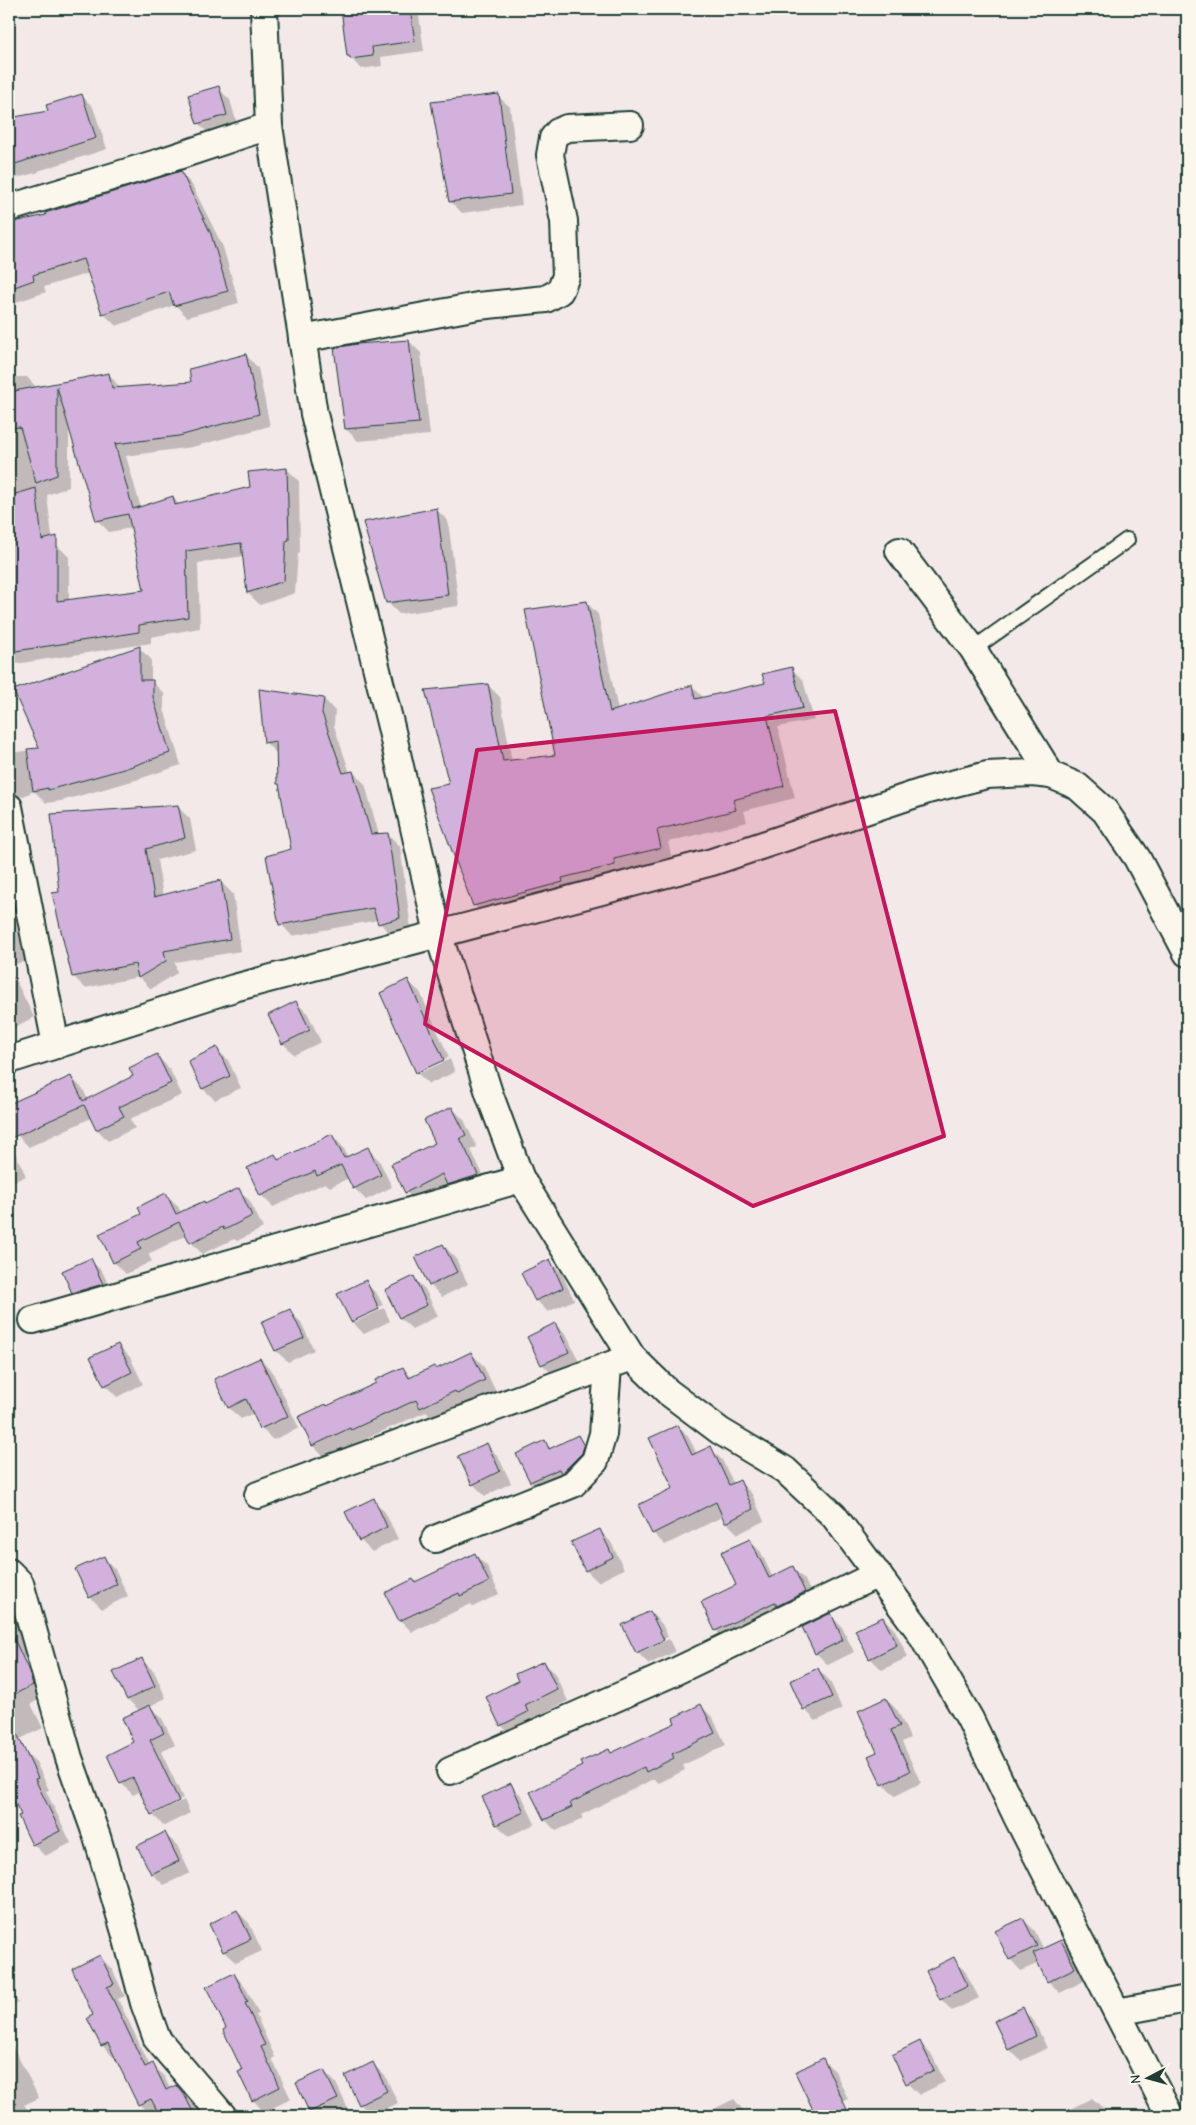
<svg xmlns="http://www.w3.org/2000/svg" width="1196" height="2125" viewBox="0 0 1196 2125" font-family="'Comic Neue',sans-serif">
<style>
.shadow{fill:#0003}
.building{fill:#d2b1dc;stroke:#1f3d34}
.lines{fill:none;stroke-linecap:round;stroke-linejoin:round}
.service-casing{stroke:#1f3d34;stroke-width:18}
.minor-casing{stroke:#1f3d34;stroke-width:30}
.service{stroke:#fbf7ec;stroke-width:14}
.minor{stroke:#fbf7ec;stroke-width:26}
.marked{fill:#c2185b;fill-opacity:0.2;stroke:#c2185b;stroke-width:4;stroke-linejoin:round}
</style>
<rect width="100%" height="100%" fill="#f3e9e9"/>
<filter id="ink" filterUnits="userSpaceOnUse"><feTurbulence type="fractalNoise" baseFrequency=".02" numOctaves="2"/><feDisplacementMap in="SourceGraphic" scale="10" xChannelSelector="R" yChannelSelector="G"/><feConvolveMatrix kernelMatrix="1 2 1 2 8 2 1 2 1" color-interpolation-filters="sRGB"/></filter>
<g filter="url(#ink)">
<g class="shadow">
<polygon points="342,9 418,9 424,51 381,57 382,66 361,69 348,55"/>
<polygon points="218,88 230,100 238,127 210,135 198,123"/>
<polygon points="82,96 93,107 107,149 38,171 39,172 9,180 9,119 49,112"/>
<polygon points="498,96 510,107 522,205 462,213 450,201"/>
<polygon points="180,172 192,185 223,247 239,303 187,317 175,305 116,326 104,314 89,273 44,287 46,292 11,304 11,342 9,343 9,224 47,216"/>
<polygon points="409,341 421,353 430,435 358,441 346,429"/>
<polygon points="246,355 258,368 270,426 192,447 126,456 141,508 173,498 180,505 251,488 287,469 299,481 300,552 298,553 295,593 260,605 248,593 244,556 198,563 200,628 151,637 151,643 9,665 9,569 57,545 69,557 69,601 145,591 132,528 109,532 97,520 69,425 69,487 47,495 53,545 9,552 9,377 27,377 37,388 109,374 121,389 193,383"/>
<polygon points="436,509 448,521 459,606 399,614 387,602"/>
<polygon points="586,602 598,614 618,710 692,686 704,698 766,684 792,669 803,680 814,720 778,727 795,798 744,811 747,822 668,842 672,859 625,871 626,876 486,917 474,905 451,785 488,685 500,697 512,762 556,756"/>
<polygon points="139,648 151,659 151,681 164,693 164,709 181,765 136,780 61,801 46,803 34,791 9,803 9,753 41,749"/>
<polygon points="324,699 335,711 334,726 350,773 353,772 365,784 379,835 388,834 400,846 411,929 390,935 378,920 292,936 281,924 292,849 278,755 265,742"/>
<polygon points="178,807 190,819 196,850 157,860 163,896 221,882 233,894 241,951 175,962 177,973 151,989 139,977 85,988 73,976 61,893"/>
<polygon points="9,895 25,962 9,965"/>
<polygon points="9,972 15,979 34,1017 9,1030"/>
<polygon points="408,981 420,992 449,1057 420,1070 420,1073 450,1059 455,1072 429,1084 417,1073 404,1046"/>
<polygon points="296,1002 308,1014 321,1042 294,1055 283,1043"/>
<polygon points="216,1049 228,1060 241,1088 215,1100 203,1089"/>
<polygon points="157,1056 169,1068 182,1095 130,1119 135,1128 108,1141 97,1129 91,1118 29,1147 17,1135 9,1117 9,1105 71,1077 83,1089 88,1100 135,1077"/>
<polygon points="452,1108 464,1120 477,1147 471,1150 489,1187 418,1204 406,1192 436,1144"/>
<polygon points="332,1135 343,1147 348,1157 367,1148 379,1160 392,1187 366,1200 354,1188 349,1178 330,1187 325,1183 273,1207 261,1195 248,1168 275,1155 280,1161"/>
<polygon points="9,1144 13,1148 26,1176 9,1184"/>
<polygon points="239,1190 250,1201 263,1228 237,1241 234,1239 202,1254 191,1242 187,1235 148,1254 152,1261 126,1274 114,1262 143,1214 166,1194 178,1206 181,1213 204,1202 206,1205"/>
<polygon points="443,1245 455,1257 468,1284 442,1297 430,1285"/>
<polygon points="90,1260 102,1271 114,1296 85,1304 73,1292"/>
<polygon points="549,1261 561,1272 574,1300 548,1312 536,1300 523,1273"/>
<polygon points="413,1278 425,1289 438,1316 412,1329 400,1318 387,1290"/>
<polygon points="365,1282 377,1294 383,1305 355,1319 355,1322 384,1308 390,1321 364,1334 352,1322 339,1294"/>
<polygon points="289,1311 301,1322 314,1350 288,1362 276,1351"/>
<polygon points="555,1324 567,1336 580,1364 554,1376 542,1364"/>
<polygon points="118,1345 130,1357 143,1384 117,1397 105,1385"/>
<polygon points="471,1353 483,1365 496,1392 469,1405 467,1403 433,1419 426,1412 324,1457 313,1446 328,1407 378,1384 403,1368 412,1378 437,1370"/>
<polygon points="260,1359 272,1371 299,1428 273,1440 261,1428 254,1413 241,1419 229,1408"/>
<polygon points="678,1426 689,1438 697,1454 710,1448 722,1460 734,1484 740,1482 752,1494 764,1521 738,1534 726,1522 724,1516 665,1545 653,1533 675,1489"/>
<polygon points="578,1437 590,1449 595,1459 543,1494 531,1482 518,1455 544,1442 552,1449"/>
<polygon points="486,1444 498,1456 511,1483 485,1496 473,1484"/>
<polygon points="373,1500 385,1512 398,1539 372,1552 360,1540 347,1513"/>
<polygon points="599,1530 611,1542 624,1569 598,1582 586,1570"/>
<polygon points="749,1540 761,1552 773,1578 793,1568 805,1580 816,1604 727,1642 716,1630 738,1585"/>
<polygon points="475,1555 487,1566 499,1594 473,1607 471,1604 412,1632 400,1620 416,1583"/>
<polygon points="103,1557 115,1569 128,1596 102,1609 90,1597"/>
<polygon points="12,1612 24,1624 32,1654 23,1658 33,1669 44,1697 31,1704 43,1728 16,1741 9,1734 9,1663 11,1662 9,1661 9,1614"/>
<polygon points="650,1612 662,1624 668,1637 640,1650 640,1652 669,1639 675,1652 649,1664 637,1652"/>
<polygon points="830,1615 842,1627 854,1652 828,1665 816,1653"/>
<polygon points="883,1618 895,1630 908,1657 882,1670 870,1658"/>
<polygon points="142,1660 154,1671 166,1698 150,1706 162,1718 175,1745 161,1752 183,1798 155,1811 155,1814 184,1800 190,1813 164,1826 152,1814 141,1791 133,1795 121,1783 135,1743 140,1711 128,1700 115,1672"/>
<polygon points="544,1662 555,1674 568,1701 536,1717 539,1724 513,1737 501,1725"/>
<polygon points="818,1669 830,1681 842,1709 816,1721 804,1709 791,1682"/>
<polygon points="886,1699 898,1711 910,1738 902,1742 921,1783 895,1796 883,1784 879,1753"/>
<polygon points="701,1706 713,1718 726,1745 683,1765 685,1770 659,1783 654,1779 581,1815 583,1819 556,1831 545,1820 584,1767 608,1750 612,1754 677,1724"/>
<polygon points="24,1751 36,1762 49,1790 46,1791 71,1843 45,1856 33,1844 9,1787 9,1758"/>
<polygon points="510,1785 522,1796 535,1824 509,1836 497,1825 484,1797"/>
<polygon points="165,1834 177,1845 190,1873 164,1885 152,1874"/>
<polygon points="237,1911 249,1923 262,1951 236,1963 224,1952 211,1924"/>
<polygon points="1023,1919 1035,1931 1044,1950 1061,1941 1073,1953 1086,1980 1060,1993 1048,1981 1039,1963 1021,1971 1010,1959"/>
<polygon points="100,1957 112,1969 125,1996 118,1999 150,2066 152,2064 164,2076 170,2089 176,2086 188,2098 196,2107 200,2116 162,2116 160,2112 151,2116 139,2104 116,2056 113,2057 102,2045 95,2015"/>
<polygon points="954,1959 965,1971 979,1998 952,2011 941,1999"/>
<polygon points="234,1974 245,1986 259,2014 256,2015 275,2057 272,2059 291,2099 264,2112 253,2100 228,2029"/>
<polygon points="9,1983 18,2003 9,2007"/>
<polygon points="1022,2009 1034,2021 1047,2048 1021,2061 1009,2049"/>
<polygon points="9,2039 39,2098 24,2105 35,2116 9,2116 9,2111 11,2109 9,2107"/>
<polygon points="920,2043 932,2055 945,2082 919,2095 907,2083"/>
<polygon points="823,2060 835,2071 848,2099 821,2111"/>
<polygon points="373,2064 385,2076 398,2103 372,2116 360,2104"/>
<polygon points="324,2071 336,2083 349,2111 337,2116 315,2116 310,2112 298,2084"/>
<polygon points="1092,2098 1104,2109 1107,2116 1069,2116 1066,2111"/>
<polygon points="734,2099 748,2116 710,2116 708,2112"/>
<polygon points="863,2111 869,2116 852,2116"/>
</g>
<g class="building">
<polygon points="341,9 410,9 415,41 372,47 373,56 350,59 349,56 347,56"/>
<polygon points="219,86 227,115 197,124 188,95"/>
<polygon points="82,94 96,138 9,166 9,118 48,111 46,105"/>
<polygon points="499,94 511,194 449,202 431,102"/>
<polygon points="181,171 211,234 228,291 174,306 169,292 102,314 83,259 33,275 34,280 9,289 9,223 46,215 45,213"/>
<polygon points="409,340 419,423 345,429 334,348 357,344"/>
<polygon points="246,354 259,414 179,436 115,444 133,509 173,496 175,505 250,487 248,472 287,468 289,540 286,541 284,581 247,593 241,543 186,551 188,617 139,625 139,632 9,652 9,496 36,488 42,540 57,536 57,601 144,590 128,514 96,521 57,387 57,475 36,483 20,427 9,428 9,392 109,373 112,388 191,382 189,369"/>
<polygon points="437,508 448,595 386,603 363,522"/>
<polygon points="587,601 610,712 692,685 695,699 765,683 762,674 792,667 803,708 767,716 784,786 733,800 736,810 657,830 661,848 614,859 615,865 562,878 563,882 473,906 428,788 449,784 425,690 488,684 503,761 555,755 525,610"/>
<polygon points="140,646 140,680 153,680 153,697 170,753 124,769 48,790 48,788 33,791 27,749 39,748 13,690"/>
<polygon points="259,689 324,698 322,713 343,773 353,771 371,834 388,833 400,918 378,924 373,908 279,925 266,856 291,849 279,784 277,784 276,741 264,743"/>
<polygon points="178,805 185,838 146,849 154,897 221,880 230,939 164,951 166,961 138,978 135,964 72,977 52,893 59,892 51,814"/>
<polygon points="408,979 444,1060 416,1073 380,993"/>
<polygon points="296,1001 310,1030 282,1044 268,1015"/>
<polygon points="217,1047 230,1076 202,1089 188,1061"/>
<polygon points="157,1054 171,1083 119,1107 124,1116 96,1130 84,1105 9,1139 9,1104 71,1076 83,1101 133,1076 129,1068"/>
<polygon points="452,1107 466,1135 460,1138 478,1175 447,1185 442,1174 405,1193 391,1164 435,1143 424,1120"/>
<polygon points="332,1134 344,1158 368,1147 381,1175 353,1189 341,1165 317,1176 315,1171 260,1196 247,1168 275,1154 278,1160"/>
<polygon points="239,1188 252,1216 224,1230 223,1227 190,1243 179,1222 138,1242 141,1249 113,1263 99,1234 141,1214 138,1207 166,1193 176,1214 204,1201 205,1204"/>
<polygon points="443,1244 457,1272 429,1286 415,1257"/>
<polygon points="91,1258 103,1284 72,1293 62,1271"/>
<polygon points="550,1259 563,1288 535,1301 521,1273"/>
<polygon points="414,1276 427,1305 399,1318 385,1290"/>
<polygon points="366,1280 379,1309 351,1322 337,1294"/>
<polygon points="290,1309 304,1338 275,1351 261,1322"/>
<polygon points="555,1323 569,1352 541,1365 527,1337"/>
<polygon points="118,1344 132,1372 104,1386 90,1357"/>
<polygon points="471,1352 485,1380 457,1394 455,1391 420,1408 416,1400 351,1430 350,1428 312,1446 298,1417 326,1404 327,1406 376,1383 375,1380 403,1367 409,1378 434,1366 436,1369"/>
<polygon points="260,1358 288,1416 260,1429 246,1399 228,1408 214,1379"/>
<polygon points="678,1425 692,1455 711,1446 729,1485 740,1480 753,1509 725,1523 716,1502 652,1534 638,1505 673,1488 649,1438"/>
<polygon points="578,1435 584,1446 582,1453 564,1471 561,1473 559,1469 530,1482 516,1454 545,1440 549,1449"/>
<polygon points="487,1443 500,1471 472,1485 458,1456"/>
<polygon points="374,1498 387,1527 359,1541 345,1512"/>
<polygon points="600,1529 613,1557 585,1571 571,1542"/>
<polygon points="750,1539 769,1578 793,1566 805,1592 777,1606 775,1602 715,1631 701,1602 736,1585 721,1552"/>
<polygon points="475,1553 489,1582 460,1596 459,1593 399,1621 385,1593 413,1579 415,1582"/>
<polygon points="104,1556 117,1584 89,1598 75,1569"/>
<polygon points="650,1611 664,1640 636,1653 622,1625"/>
<polygon points="831,1613 843,1640 815,1654 802,1627"/>
<polygon points="883,1617 897,1645 869,1659 855,1630"/>
<polygon points="9,1628 28,1669 33,1685 9,1697"/>
<polygon points="142,1658 155,1686 127,1700 113,1672"/>
<polygon points="544,1661 557,1689 525,1705 528,1712 500,1726 486,1697 518,1681 515,1674"/>
<polygon points="818,1668 832,1697 803,1710 790,1681"/>
<polygon points="886,1698 900,1726 891,1730 910,1771 882,1785 868,1756 877,1752 858,1711"/>
<polygon points="701,1704 715,1733 672,1754 674,1758 646,1772 644,1767 570,1803 572,1807 544,1820 530,1792 582,1766 580,1762 609,1749 611,1753 675,1723 673,1718"/>
<polygon points="150,1705 164,1733 150,1740 179,1801 151,1815 133,1778 120,1784 107,1755 133,1742 122,1718"/>
<polygon points="9,1717 38,1778 35,1779 60,1831 32,1845 18,1816 21,1815 9,1790"/>
<polygon points="511,1783 524,1812 496,1825 482,1797"/>
<polygon points="165,1832 179,1861 151,1874 137,1846"/>
<polygon points="237,1910 251,1939 223,1952 209,1924"/>
<polygon points="1023,1918 1037,1946 1009,1960 995,1931"/>
<polygon points="1061,1940 1075,1968 1047,1982 1033,1953"/>
<polygon points="100,1955 114,1984 107,1987 145,2067 153,2063 166,2090 176,2085 184,2094 195,2116 160,2116 151,2099 138,2105 108,2043 101,2046 87,2018 93,2015 72,1969"/>
<polygon points="954,1957 968,1986 940,2000 926,1971"/>
<polygon points="234,1973 248,2002 245,2003 265,2045 261,2047 280,2087 252,2101 238,2072 242,2070 223,2030 226,2028 206,1987"/>
<polygon points="1023,2007 1036,2036 1008,2050 994,2021"/>
<polygon points="920,2041 934,2070 906,2084 892,2055"/>
<polygon points="823,2058 850,2116 816,2116 795,2072"/>
<polygon points="373,2062 387,2091 359,2105 345,2076"/>
<polygon points="324,2070 338,2099 309,2112 296,2083"/>
</g>
<g class="lines">
<g class="service-casing">
<polyline id="service" points="973,649 1127,540"/>
</g>
<g class="minor-casing">
<g id="minor">
<polyline points="264,9 269,126 314,414 391,727 438,933 489,1093 521,1179 632,1357 668,1392 720,1431 785,1470 834,1516 918,1629 970,1719 1018,1819 1170,2116"/>
<polyline points="9,208 157,163 269,126"/>
<polyline points="302,339 478,306 546,299 560,291 566,276 564,221 550,155 553,138 558,132 567,128 630,125"/>
<polyline points="899,551 973,649 1051,775"/>
<polyline points="9,807 56,1045"/>
<polyline points="9,1060 234,988 712,862 928,790 987,775 1032,773 1051,775 1077,786 1105,811 1137,858 1187,953"/>
<polyline points="33,1320 521,1179"/>
<polyline points="258,1495 632,1357"/>
<polyline points="435,1539 573,1484 595,1461 603,1434 608,1366"/>
<polyline points="9,1572 20,1583 69,1758 97,1837 125,1932 144,2003 157,2039 223,2116"/>
<polyline points="450,1771 670,1674 878,1574"/>
<polyline points="1117,2012 1187,1999"/>
</g>
</g>
<use href="#service" class="service"/>
<use href="#minor" class="minor"/>
</g>
</g>
<path class="marked" d="M835 711 944 1136 753 1206 425 1024 477 750Z"/>
<rect width="1196" height="2125" fill="none" stroke="#fbf7ec" stroke-width="30"/>
<rect x="15" y="15" width="1166" height="2095" fill="none" stroke="#1f3d34" stroke-width="2" filter="url(#ink)"/>
<g transform="translate(1148 2078) rotate(264)" stroke="#fbf7ec" stroke-width="4" paint-order="stroke">
<path d="M0-4L9 19L0 12L-9 19Z" fill="#1f3d34"/>
<text y="-8" font-size="14" font-weight="bold" text-anchor="middle" fill="#1f3d34">N</text>
</g>
</svg>
